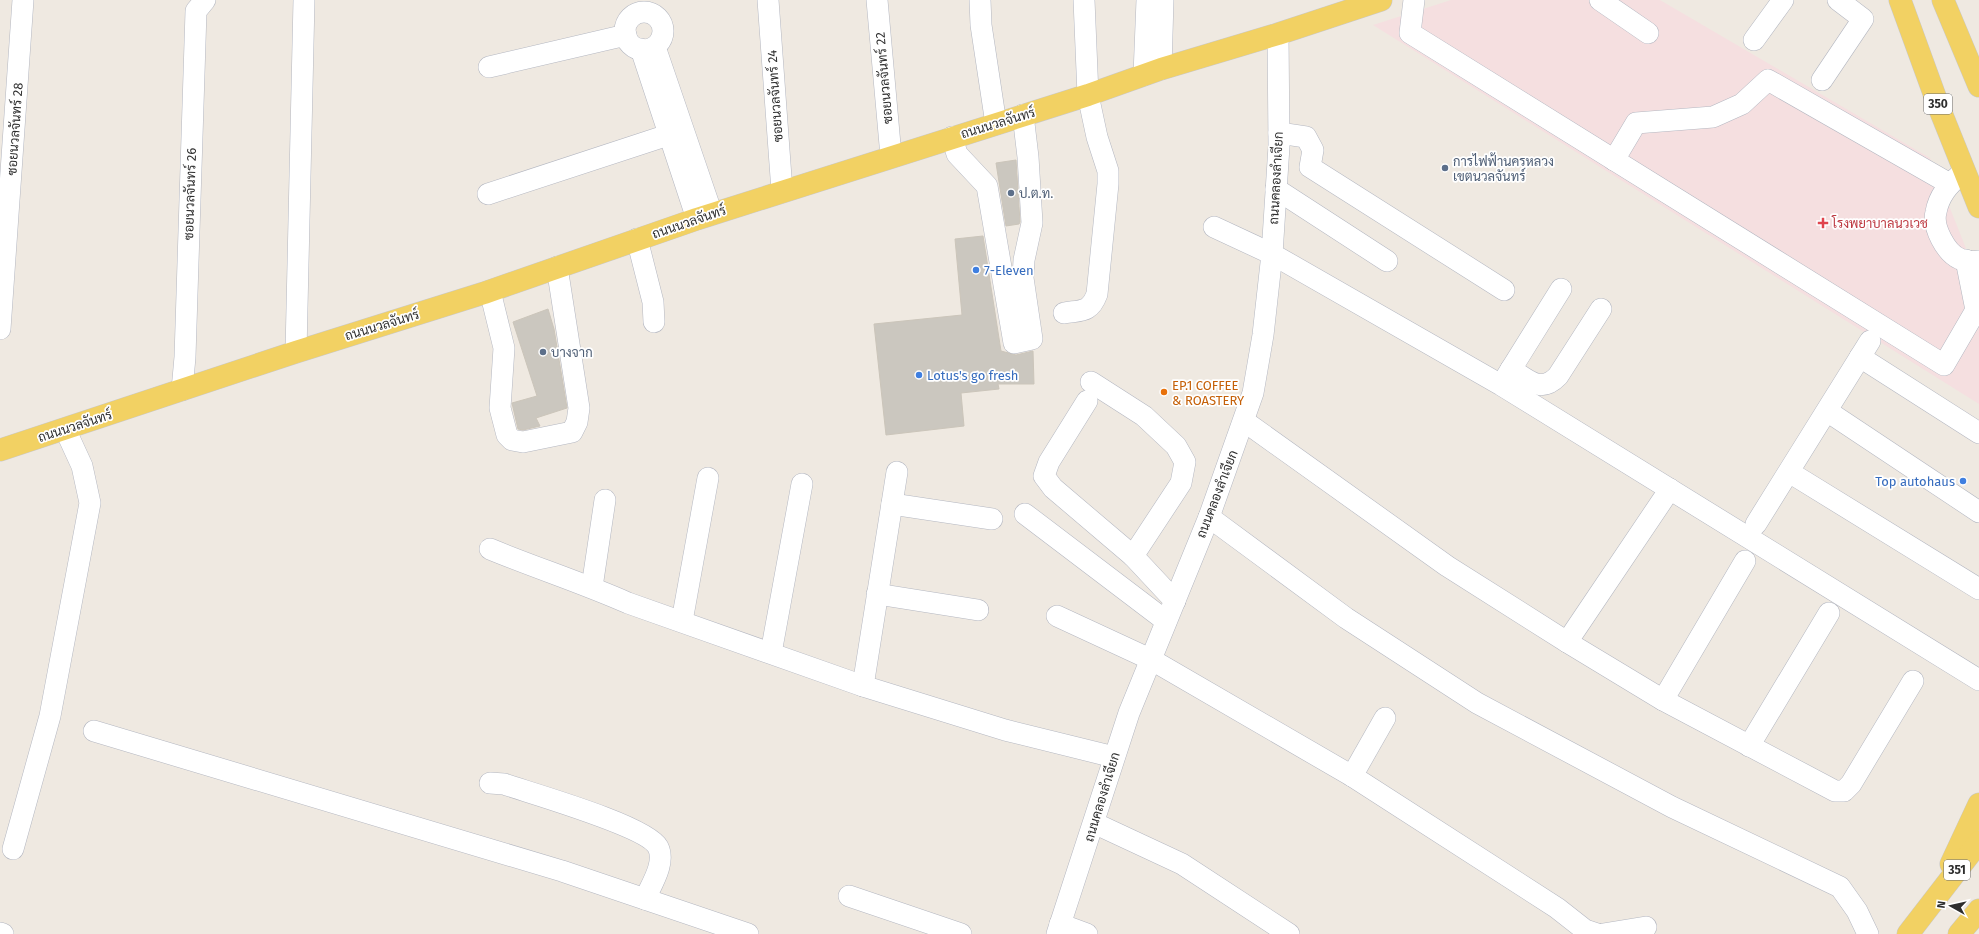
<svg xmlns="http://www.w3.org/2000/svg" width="1979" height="934" viewBox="0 0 1979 934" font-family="'Fira Sans',Sarabun,sans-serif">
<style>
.medical{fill:#f5dfe0}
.building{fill:#cbc7bf;stroke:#cbc5ba}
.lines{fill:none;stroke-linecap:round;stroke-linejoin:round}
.minor-casing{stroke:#b4b7c1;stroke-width:22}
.major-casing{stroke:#c9c9c9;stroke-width:23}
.minor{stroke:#fff;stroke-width:21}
.major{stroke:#f2d163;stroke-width:22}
.service-dot{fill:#5c6f8a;stroke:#fff;stroke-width:1.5}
.health-dot{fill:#e0444e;stroke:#fff;stroke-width:1.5}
.shop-dot{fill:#3f7fe0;stroke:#fff;stroke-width:1.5}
.food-dot{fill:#e8710a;stroke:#fff;stroke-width:1.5}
.labels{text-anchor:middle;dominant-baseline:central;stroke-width:3.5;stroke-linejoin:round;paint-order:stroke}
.shield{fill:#fff;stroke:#6d6d6d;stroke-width:1}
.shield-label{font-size:12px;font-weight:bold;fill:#2e2e2e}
.street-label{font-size:13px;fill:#2e2e2e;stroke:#fff}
.service-label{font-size:13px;fill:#4e5e75;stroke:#fff;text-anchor:start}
.health-label{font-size:13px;fill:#be3a42;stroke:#fff;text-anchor:start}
.shop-label{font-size:13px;fill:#366cbe;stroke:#fff;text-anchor:start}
.food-label{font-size:13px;fill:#c56008;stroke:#fff;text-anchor:start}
</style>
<rect width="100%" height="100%" fill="#efe9e1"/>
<polygon class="medical" points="1451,0 1660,0 1930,158 1979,281 1979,404 1373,25"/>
<g class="building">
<polygon points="1016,160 1020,222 1019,224 1006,226 996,163"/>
<polygon points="983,236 1001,351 1016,355 1033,351 1034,384 998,384 999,389 961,393 964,426 886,435 874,324 962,315 955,239"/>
<polygon points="548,309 554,329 567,408 536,418 540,426 523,430 518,429 512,403 537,396 513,322"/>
</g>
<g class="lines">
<g class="minor-casing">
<g id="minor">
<polyline points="768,0 782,191"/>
<polyline points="877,0 891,156"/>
<polyline points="980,0 981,25 996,124"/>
<polyline points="1414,0 1410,33 1944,365 1976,310 1966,260"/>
<polyline points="1600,0 1648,33"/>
<circle cx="644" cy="31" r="19"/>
<polyline points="1754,40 1783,0"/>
<polyline points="655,47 712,214"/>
<polyline points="641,49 697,219"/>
<polyline points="489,67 626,35"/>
<polyline points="1161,69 1163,0"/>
<polyline points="1144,75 1147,0"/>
<polyline points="1822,80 1863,19 1838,0"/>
<polyline points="1279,133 1306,137 1313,150 1310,167 1504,290"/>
<polyline points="952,137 957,154 987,186 1014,343 1032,339 1023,278 1024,260 1032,223 1028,157 1023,115"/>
<polyline points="1614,160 1636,123 1713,117 1742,104 1768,80 1950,184"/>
<path d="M1961 174C1948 185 1939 196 1936 212 1932 227 1946 253 1960 259 1965 261 1973 262 1978 261"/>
<polyline points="1276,189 1387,261"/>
<polyline points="488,194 668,135"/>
<polyline points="1214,227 1272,254 1501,385 1979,680"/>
<polyline points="637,239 653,302 654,322"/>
<polyline points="490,291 504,348 500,408 507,435 512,440 523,442 572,432 577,422 579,408 557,267"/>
<path d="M1064 313C1081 310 1090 313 1097 294L1108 184V171L1097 137 1088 95 1084 0"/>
<polyline points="0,329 23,0"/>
<polyline points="296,352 304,0"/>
<polyline points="1860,357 1979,433"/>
<path d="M1511 369C1528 380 1541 394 1558 376L1601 309"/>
<polyline points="1091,382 1144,416 1176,446 1185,462 1181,483 1133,556 1175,601"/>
<polyline points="1503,382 1561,289"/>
<polyline points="182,390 185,357 196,11 205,0"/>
<polyline points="1087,401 1049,462 1044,476 1053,488 1133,556"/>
<polyline points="1827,411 1979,512"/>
<polyline points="1244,421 1447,566 1567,642 1663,700 1835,791 1844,791 1851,784 1913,681"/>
<polyline points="1789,472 1979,589"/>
<polyline points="892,504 992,519"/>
<polyline points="1025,514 1166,621"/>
<polyline points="1209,517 1346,618 1477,703 1672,807 1840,887 1857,911 1868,934"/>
<polyline points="1756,524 1870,341"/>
<path d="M490 549C536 568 583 583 628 603L863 686 1005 730 1114 757"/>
<polyline points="592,587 605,500"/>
<polyline points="877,594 978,610"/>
<polyline points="1057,616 1152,660 1352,776 1557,908 1585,930 1597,934"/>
<polyline points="682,621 708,478"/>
<polyline points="1567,642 1670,489"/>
<polyline points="771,653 802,484"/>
<polyline points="863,686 897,472"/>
<polyline points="1663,700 1745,561"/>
<polyline points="94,731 562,871 748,934"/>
<polyline points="1749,746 1829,613"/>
<polyline points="1352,776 1385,718"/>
<path d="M490 783 504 784C530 793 647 826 658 847 666 863 651 885 645 899"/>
<polyline points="1094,823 1182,864 1289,934"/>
<polyline points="13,849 50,716 90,503 82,466 65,429"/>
<polyline points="849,896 961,934"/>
<polyline points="1060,924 1087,934"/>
<polyline points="0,933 3,934"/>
<polyline points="1057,934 1129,713 1209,517 1253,393 1263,335 1272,254 1279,146 1278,34"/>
<polyline points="1603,934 1646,927"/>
</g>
</g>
<g class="major-casing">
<g id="major">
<polyline points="1900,0 1940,110 1979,207"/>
<polyline points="1943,0 1979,86"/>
<polyline points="0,450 296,352 484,293 697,219 1088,95 1161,69 1278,34 1381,0"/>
<polyline points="1951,864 1979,804"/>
<polyline points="1908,934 1979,842"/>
<polyline points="1959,934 1979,910"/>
</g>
</g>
<use href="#minor" class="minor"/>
<use href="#major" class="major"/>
</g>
<g class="service-dot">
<circle cx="1445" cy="168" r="4"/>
<circle cx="1011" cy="193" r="4"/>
<circle cx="543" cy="352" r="4"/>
</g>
<path class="health-dot" d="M1821 217h4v4h4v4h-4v4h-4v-4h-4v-4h4z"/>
<g class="shop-dot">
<circle cx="976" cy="270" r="4"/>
<circle cx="919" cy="375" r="4"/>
<circle cx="1963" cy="481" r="4"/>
</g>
<circle class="food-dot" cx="1164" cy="392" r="4"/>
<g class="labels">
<g class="shield">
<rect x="1924" y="94" width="28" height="20" rx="3"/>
<rect x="1944" y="860" width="26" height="20" rx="3"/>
</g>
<g class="shield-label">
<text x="1938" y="104">350</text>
<text x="1957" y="870">351</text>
</g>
<g class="street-label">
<text transform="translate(884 78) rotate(-95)">ซอยนวลจันทร์ 22</text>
<text transform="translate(775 96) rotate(-94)">ซอยนวลจันทร์ 24</text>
<text transform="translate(998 123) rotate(-17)">ถนนนวลจันทร์</text>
<text transform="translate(15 129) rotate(-86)">ซอยนวลจันทร์ 28</text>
<text transform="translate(1276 178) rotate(-87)">ถนนคลองลำเจียก</text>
<text transform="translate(190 194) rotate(-88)">ซอยนวลจันทร์ 26</text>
<text transform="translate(689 222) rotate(-19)">ถนนนวลจันทร์</text>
<text transform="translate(382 325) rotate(-17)">ถนนนวลจันทร์</text>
<text transform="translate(75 426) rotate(-18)">ถนนนวลจันทร์</text>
<text transform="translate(1217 494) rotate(-69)">ถนนคลองลำเจียก</text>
<text transform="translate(1102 797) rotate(-73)">ถนนคลองลำเจียก</text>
</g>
<g class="service-label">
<text x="1453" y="161">การไฟฟ้านครหลวง<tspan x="1453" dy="15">เขตนวลจันทร์</tspan></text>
<text x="1019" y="193">ป.ต.ท.</text>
<text x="551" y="352">บางจาก</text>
</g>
<g class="health-label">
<text x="1832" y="223">โรงพยาบาลนวเวช</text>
</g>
<g class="shop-label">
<text x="984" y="270">7-Eleven</text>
<text x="927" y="375">Lotus's go fresh</text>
<text x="1955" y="481" text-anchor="end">Top autohaus</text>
</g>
<g class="food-label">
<text x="1172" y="385">EP.1 COFFEE<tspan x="1172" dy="15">&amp; ROASTERY</tspan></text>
</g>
</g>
<g transform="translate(1951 906) rotate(278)" stroke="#ffffff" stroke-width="3" paint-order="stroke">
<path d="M0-3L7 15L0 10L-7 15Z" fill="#2e2e2e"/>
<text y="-6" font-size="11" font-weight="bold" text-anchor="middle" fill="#2e2e2e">N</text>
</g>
</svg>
